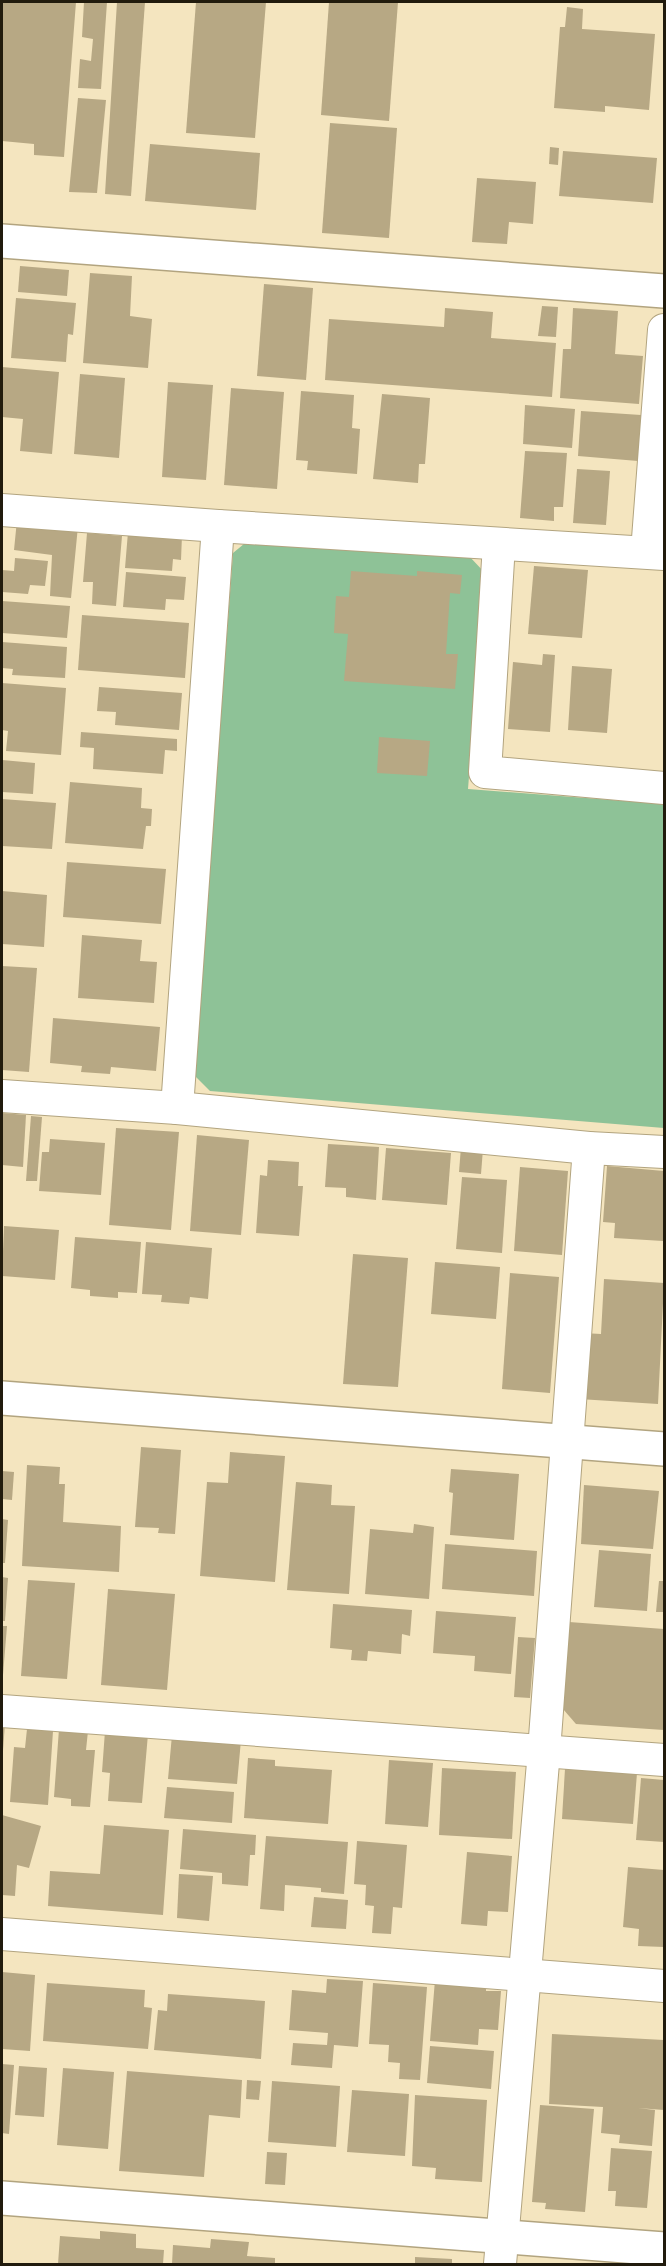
<svg xmlns="http://www.w3.org/2000/svg" width="666" height="2266" viewBox="0 0 666 2266" font-family="'Alegreya Sans',sans-serif">
<style>
.green{fill:#8ec297}
.building{fill:#b7a884}
.lines{fill:none;stroke-linecap:round;stroke-linejoin:round}
.minor-casing{stroke:#b2a47f;stroke-width:34}
.tertiary-casing{stroke:#b2a47f;stroke-width:36}
.minor{stroke:#fff;stroke-width:32}
.tertiary{stroke:#fff;stroke-width:33}
</style>
<rect width="100%" height="100%" fill="#f4e5bf"/>
<polygon class="green" points="250,539 469,556 485,573 468,789 664,804 664,1128 210,1091 194,1075 233,553"/>
<g class="building">
<polygon points="2,2 76,2 64,157 34,155 34,144 2,141"/>
<polygon points="84,2 107,2 101,89 78,88 80,59 91,61 93,39 82,37"/>
<polygon points="117,2 145,2 131,196 105,194"/>
<polygon points="196,2 266,2 255,138 186,133"/>
<polygon points="329,2 398,2 389,121 321,115"/>
<polygon points="567,7 583,9 582,29 655,34 649,110 605,106 605,112 554,108 560,27 565,27"/>
<polygon points="78,98 106,100 97,193 69,192"/>
<polygon points="330,123 397,128 389,238 322,233"/>
<polygon points="150,144 260,153 256,210 145,201"/>
<polygon points="550,147 559,148 558,165 549,164"/>
<polygon points="563,151 657,158 653,203 559,196"/>
<polygon points="477,178 536,182 533,224 509,222 507,244 472,242"/>
<polygon points="20,266 69,270 67,296 18,292"/>
<polygon points="90,273 132,276 130,316 152,319 148,368 83,363"/>
<polygon points="264,284 313,288 306,380 257,376"/>
<polygon points="16,298 76,303 73,335 68,334 66,362 11,358"/>
<polygon points="542,306 558,307 556,337 538,336"/>
<polygon points="445,308 493,312 491,338 556,343 552,397 325,380 329,319 444,327"/>
<polygon points="573,308 618,311 615,354 643,356 639,404 560,398 563,349 571,349"/>
<polygon points="2,367 59,372 52,454 20,451 23,419 2,417"/>
<polygon points="80,374 125,378 119,458 74,454"/>
<polygon points="168,382 213,385 206,480 162,477"/>
<polygon points="231,388 284,392 277,489 224,485"/>
<polygon points="301,391 354,395 352,428 360,429 357,474 307,470 308,461 296,460"/>
<polygon points="382,394 430,398 425,464 419,464 418,483 373,479"/>
<polygon points="525,405 575,409 572,448 523,444"/>
<polygon points="581,411 641,415 638,461 578,456"/>
<polygon points="525,451 567,453 563,507 554,507 554,521 520,518"/>
<polygon points="577,469 610,471 606,525 573,523"/>
<polygon points="17,520 78,526 71,598 50,596 52,555 14,550"/>
<polygon points="128,532 182,535 181,560 173,559 172,571 125,568"/>
<polygon points="87,533 122,536 116,606 92,604 93,582 83,582"/>
<polygon points="15,558 48,561 45,586 30,585 28,594 2,592 2,570 14,571"/>
<polygon points="534,566 588,570 582,638 528,634"/>
<polygon points="351,571 417,576 417,571 462,575 460,594 450,593 446,654 458,654 455,689 344,681 348,634 334,633 336,596 349,597"/>
<polygon points="126,572 186,577 184,600 166,599 165,610 123,607"/>
<polygon points="2,601 70,606 67,638 2,633"/>
<polygon points="82,615 189,623 185,678 78,670"/>
<polygon points="2,642 67,647 65,678 12,675 13,669 2,668"/>
<polygon points="543,654 555,655 550,732 508,729 513,662 542,665"/>
<polygon points="572,666 612,669 607,733 568,730"/>
<polygon points="2,683 66,688 61,755 6,751 8,731 2,730"/>
<polygon points="99,687 182,693 179,730 115,725 116,712 97,711"/>
<polygon points="81,732 177,739 177,751 165,750 163,774 93,769 94,748 80,747"/>
<polygon points="379,737 430,741 427,776 377,773"/>
<polygon points="2,760 35,763 33,794 2,792"/>
<polygon points="70,782 142,788 141,808 152,809 151,826 146,826 143,849 65,843"/>
<polygon points="2,799 56,803 52,849 2,846"/>
<polygon points="67,862 166,869 161,924 63,917"/>
<polygon points="2,891 47,895 44,947 2,944"/>
<polygon points="82,935 142,940 140,961 157,962 154,1003 78,998"/>
<polygon points="2,966 37,968 29,1072 2,1070"/>
<polygon points="53,1018 160,1027 156,1071 111,1067 110,1074 81,1072 82,1066 50,1063"/>
<polygon points="2,1113 26,1115 23,1167 2,1165"/>
<polygon points="31,1116 42,1117 37,1181 26,1181"/>
<polygon points="116,1128 179,1132 171,1230 109,1225"/>
<polygon points="197,1135 249,1140 241,1235 190,1231"/>
<polygon points="50,1139 105,1143 101,1195 39,1191 42,1152 49,1152"/>
<polygon points="328,1144 379,1147 376,1200 346,1197 346,1188 325,1187"/>
<polygon points="461,1147 483,1149 481,1174 459,1172"/>
<polygon points="386,1148 451,1153 447,1205 382,1200"/>
<polygon points="268,1160 299,1162 298,1186 303,1186 299,1236 256,1233 260,1175 267,1176"/>
<polygon points="607,1166 664,1171 663,1241 614,1238 615,1223 603,1222"/>
<polygon points="520,1167 568,1171 562,1255 514,1251"/>
<polygon points="462,1177 507,1180 502,1253 456,1249"/>
<polygon points="4,1226 59,1230 55,1280 2,1276"/>
<polygon points="75,1237 141,1242 137,1293 118,1292 118,1298 90,1296 90,1290 71,1288"/>
<polygon points="146,1242 212,1248 208,1299 190,1297 189,1304 161,1302 162,1295 142,1294"/>
<polygon points="353,1254 408,1258 398,1387 343,1384"/>
<polygon points="435,1262 500,1267 496,1319 431,1314"/>
<polygon points="510,1273 559,1277 550,1393 502,1389"/>
<polygon points="604,1279 664,1283 658,1404 579,1399 583,1333 601,1334"/>
<polygon points="141,1447 181,1450 175,1534 158,1533 159,1528 135,1527"/>
<polygon points="230,1452 285,1456 275,1582 200,1576 207,1482 228,1483"/>
<polygon points="27,1465 60,1467 59,1484 65,1484 63,1522 121,1526 119,1572 22,1566"/>
<polygon points="451,1469 519,1474 514,1540 450,1535 453,1493 449,1492"/>
<polygon points="2,1471 14,1472 12,1500 2,1499"/>
<polygon points="296,1482 332,1485 331,1505 355,1506 349,1594 287,1590"/>
<polygon points="584,1485 659,1491 653,1549 581,1544"/>
<polygon points="2,1519 8,1520 5,1563 2,1563"/>
<polygon points="414,1524 434,1527 429,1599 365,1594 370,1529 413,1533"/>
<polygon points="445,1544 537,1551 534,1596 442,1589"/>
<polygon points="599,1550 651,1554 647,1611 594,1607"/>
<polygon points="2,1577 8,1578 5,1621 2,1621"/>
<polygon points="28,1580 75,1583 67,1679 21,1676"/>
<polygon points="659,1581 664,1581 664,1612 656,1612"/>
<polygon points="108,1589 175,1594 167,1690 101,1685"/>
<polygon points="333,1604 412,1610 410,1636 402,1634 401,1654 368,1651 367,1661 351,1660 352,1650 330,1648"/>
<polygon points="436,1611 516,1617 511,1674 474,1671 475,1656 433,1653"/>
<polygon points="569,1622 664,1629 664,1730 576,1724 563,1709"/>
<polygon points="2,1626 7,1626 3,1675 2,1675"/>
<polygon points="518,1637 535,1638 530,1698 514,1697"/>
<polygon points="2,1723 5,1723 3,1751 2,1751"/>
<polygon points="27,1729 53,1731 48,1805 10,1802 14,1747 25,1748"/>
<polygon points="59,1729 88,1731 86,1750 95,1750 90,1807 71,1806 71,1799 54,1797"/>
<polygon points="105,1731 148,1734 142,1803 108,1801 110,1773 102,1772"/>
<polygon points="172,1735 241,1740 237,1784 168,1779"/>
<polygon points="248,1758 275,1760 275,1766 332,1770 328,1824 244,1818"/>
<polygon points="389,1760 433,1763 428,1827 385,1824"/>
<polygon points="442,1768 516,1772 512,1839 439,1835"/>
<polygon points="565,1769 637,1773 633,1824 562,1819"/>
<polygon points="641,1778 664,1780 664,1842 636,1840"/>
<polygon points="167,1787 234,1792 232,1823 164,1818"/>
<polygon points="2,1815 41,1826 29,1868 17,1865 15,1896 2,1895"/>
<polygon points="104,1825 169,1830 163,1915 48,1906 50,1871 100,1874"/>
<polygon points="183,1829 256,1835 255,1855 250,1855 248,1886 222,1884 222,1873 180,1869"/>
<polygon points="266,1836 348,1842 344,1894 321,1892 321,1888 285,1885 284,1911 260,1909"/>
<polygon points="357,1841 407,1845 402,1908 393,1907 391,1934 372,1933 374,1906 365,1905 366,1885 354,1884"/>
<polygon points="467,1852 512,1856 508,1912 488,1911 487,1926 461,1924"/>
<polygon points="628,1867 664,1870 664,1947 638,1946 639,1929 623,1927"/>
<polygon points="179,1874 213,1876 209,1921 177,1918"/>
<polygon points="314,1897 348,1900 346,1929 311,1927"/>
<polygon points="2,1972 35,1975 30,2051 2,2049"/>
<polygon points="327,1979 363,1981 358,2047 334,2045 332,2068 291,2065 293,2043 327,2045 328,2033 289,2030 292,1990 326,1993"/>
<polygon points="435,1980 486,1984 486,1991 501,1991 498,2030 479,2029 478,2045 430,2041"/>
<polygon points="47,1983 145,1990 144,2007 152,2008 148,2049 43,2041"/>
<polygon points="373,1983 427,1987 420,2080 399,2079 400,2063 388,2062 389,2045 369,2044"/>
<polygon points="168,1994 265,2001 261,2059 154,2050 158,2010 167,2011"/>
<polygon points="552,2034 664,2040 664,2110 638,2108 655,2110 652,2146 619,2143 620,2135 601,2133 603,2107 549,2104"/>
<polygon points="430,2046 494,2051 491,2089 427,2083"/>
<polygon points="2,2064 14,2065 9,2134 2,2133"/>
<polygon points="19,2066 47,2068 44,2117 15,2115"/>
<polygon points="63,2068 114,2072 108,2149 57,2145"/>
<polygon points="127,2071 242,2080 240,2118 209,2115 204,2177 119,2171"/>
<polygon points="247,2080 261,2081 259,2100 246,2099"/>
<polygon points="272,2081 340,2086 336,2147 268,2142"/>
<polygon points="352,2090 409,2094 405,2156 347,2152"/>
<polygon points="415,2095 487,2100 482,2182 435,2179 436,2168 412,2166"/>
<polygon points="540,2105 594,2109 585,2212 545,2209 546,2203 532,2202"/>
<polygon points="611,2148 652,2151 647,2208 615,2206 616,2191 608,2191"/>
<polygon points="267,2152 287,2153 285,2185 265,2184"/>
<polygon points="100,2231 136,2234 136,2248 164,2250 163,2264 58,2264 60,2236 100,2239"/>
<polygon points="211,2239 249,2242 247,2256 275,2258 275,2264 172,2264 173,2245 210,2248"/>
<polygon points="415,2257 452,2259 452,2264 415,2264"/>
</g>
<g class="lines">
<g class="minor-casing">
<g id="minor">
<polyline points="2,510 218,526 664,554"/>
<polyline points="499,544 485,772 664,788"/>
<polyline points="647,552 664,330"/>
<polyline points="2,1096 177,1108 589,1148 664,1152"/>
<polyline points="177,1108 218,526"/>
<polyline points="2,1711 664,1760"/>
<polyline points="2,1934 664,1986"/>
<polyline points="500,2264 544,1751 589,1148"/>
</g>
</g>
<g class="tertiary-casing">
<g id="tertiary">
<polyline points="2,241 664,291"/>
<polyline points="2,1398 664,1449"/>
<polyline points="2,2198 664,2249"/>
</g>
</g>
<use href="#minor" class="minor"/>
<use href="#tertiary" class="tertiary"/>
</g>
<rect width="666" height="2266" fill="none" stroke="#211b0d" stroke-width="6"/>
</svg>
